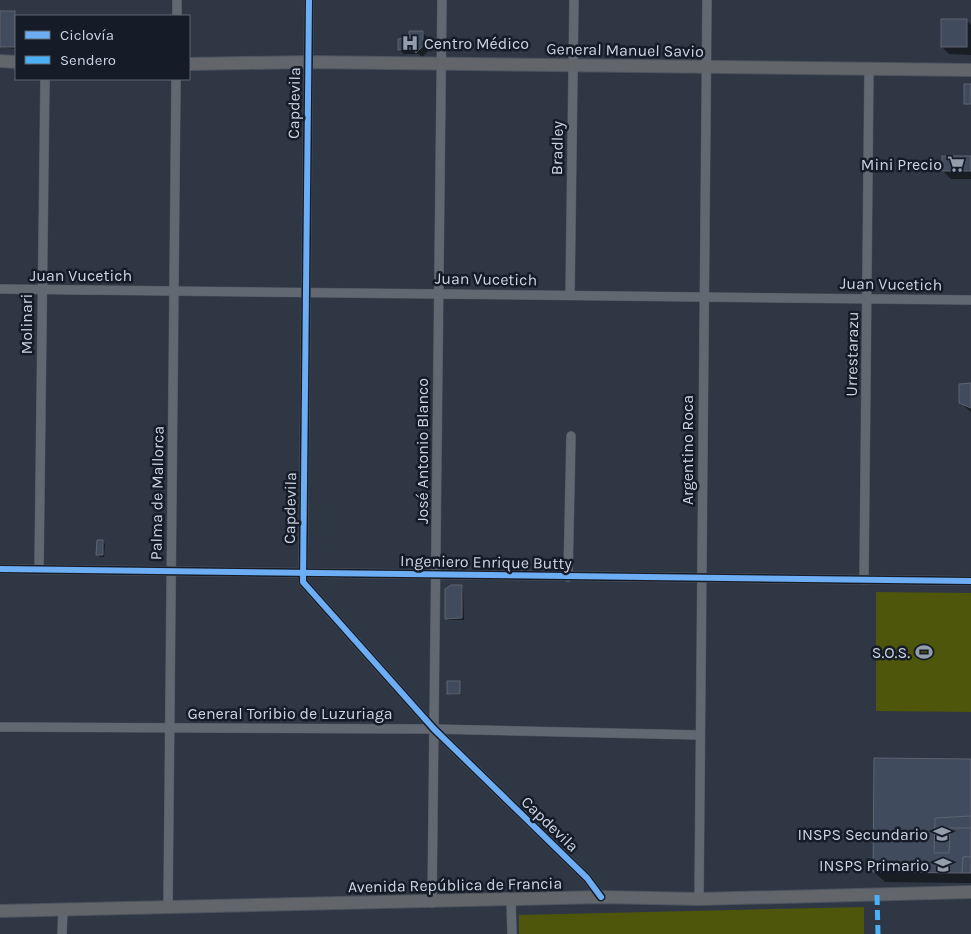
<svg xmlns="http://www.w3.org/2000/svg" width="971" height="934" viewBox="0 0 971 934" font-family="Karla,sans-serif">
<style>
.green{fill:#4d560b}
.shadow{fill:#0007}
.building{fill:#404b5e;stroke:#5e6571}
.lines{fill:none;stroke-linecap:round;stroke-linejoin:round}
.street-casing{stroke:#4b535e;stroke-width:10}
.secondary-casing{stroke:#4b535e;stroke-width:14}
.street{stroke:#626872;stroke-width:9}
.secondary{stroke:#62666b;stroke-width:12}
.quiet{stroke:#4cb0f7;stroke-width:5;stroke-dasharray:10 5;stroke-linecap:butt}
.cycleway-casing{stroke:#161c27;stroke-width:9}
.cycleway{stroke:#6dadf4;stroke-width:6}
.labels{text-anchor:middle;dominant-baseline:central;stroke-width:5;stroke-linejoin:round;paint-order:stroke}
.poi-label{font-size:16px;fill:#cbd4e4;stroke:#161c27;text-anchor:end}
.street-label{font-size:16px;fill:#cbd4e4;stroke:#161c27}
</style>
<rect width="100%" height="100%" fill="#2f3744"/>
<g class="green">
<polygon points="876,592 971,593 971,712 876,711"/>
<polygon points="864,907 864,934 519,934 519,915"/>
</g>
<g class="shadow">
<polygon points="0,12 14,12 16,14 16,49 0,47"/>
<polygon points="967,21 971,25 971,55 949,54 942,47"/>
<polygon points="422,32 427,37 428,51 422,57 419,54 404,54 399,49 411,38"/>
<polygon points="971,158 971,179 951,179 943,171"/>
<polygon points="971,385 971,412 961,403"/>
<polygon points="103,542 105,544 104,557 100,557 98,555"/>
<polygon points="461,586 463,588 464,620 449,620 446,618"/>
<polygon points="459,682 461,695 450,695 448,693"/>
<polygon points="971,760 971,883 885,882 874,872"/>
</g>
<g class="building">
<rect x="0" y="11" width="15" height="36"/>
<rect x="941" y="19" width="26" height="28"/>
<polygon points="409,31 423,31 423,46 416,53 413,49 398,50 398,39 409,37"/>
<rect x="964" y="84" width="7" height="20"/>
<rect x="942" y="156" width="29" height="15"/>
<polygon points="971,383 971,408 959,403 959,384"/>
<polygon points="97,540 103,540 103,555 96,555"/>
<polygon points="451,585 462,585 462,618 445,619 445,589"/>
<rect x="447" y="681" width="13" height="13"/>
<polygon points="874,758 971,759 971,857 963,857 962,873 873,872"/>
<polygon points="971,816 971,828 950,828 949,853 934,853 935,818"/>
<polygon points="963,857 971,857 971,873 962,873"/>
</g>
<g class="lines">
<g class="street-casing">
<g id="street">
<polyline points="309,0 303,582 434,729 587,878 601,897"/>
<polyline points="177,16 177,0"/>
<polyline points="0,289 971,300"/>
<polyline points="570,295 574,0"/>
<polyline points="0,569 971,581"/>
<polyline points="39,569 45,79"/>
<polyline points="568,577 571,436"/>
<polyline points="864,580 869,69"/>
<polyline points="0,727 434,729 700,735"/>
<polyline points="699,899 707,0"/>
<polyline points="511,901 512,934"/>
<polyline points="432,903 442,0"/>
<polyline points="168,907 176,79"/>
<polyline points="62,934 63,910"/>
</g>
</g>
<g class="secondary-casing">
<g id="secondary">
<polyline points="0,61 16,62"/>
<polyline points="189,64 308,62 971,70"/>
<polyline points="0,911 601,897 699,899 971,892"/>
</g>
</g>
<use href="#street" class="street"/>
<use href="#secondary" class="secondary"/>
<polyline class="quiet" points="877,895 878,934"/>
<g class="cycleway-casing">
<g id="cycleway">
<polyline points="309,0 303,582 434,729 587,878 601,897"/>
<polyline points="0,569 971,581"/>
</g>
</g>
<use href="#cycleway" class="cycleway"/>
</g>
<defs>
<g id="hospital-bare" transform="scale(1.35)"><path d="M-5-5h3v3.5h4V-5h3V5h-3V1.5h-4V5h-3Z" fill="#949dac" stroke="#161c27" stroke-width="2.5" paint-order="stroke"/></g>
<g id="supermarket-bare" transform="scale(1.35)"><path d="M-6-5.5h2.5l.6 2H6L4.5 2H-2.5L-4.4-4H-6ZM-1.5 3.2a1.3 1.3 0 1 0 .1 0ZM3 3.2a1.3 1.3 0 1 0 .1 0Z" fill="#949dac" stroke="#161c27" stroke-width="2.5" paint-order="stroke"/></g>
<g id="stadium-bare" transform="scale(1.35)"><path d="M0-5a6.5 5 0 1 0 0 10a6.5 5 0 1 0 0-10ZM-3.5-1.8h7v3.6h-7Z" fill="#949dac" stroke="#161c27" stroke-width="2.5" paint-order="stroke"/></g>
<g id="school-bare" transform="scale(1.35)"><path d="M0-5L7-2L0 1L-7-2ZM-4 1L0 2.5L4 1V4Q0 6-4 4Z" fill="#949dac" stroke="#161c27" stroke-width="2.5" paint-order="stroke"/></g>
</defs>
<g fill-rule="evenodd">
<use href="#hospital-bare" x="410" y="43"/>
<use href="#supermarket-bare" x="956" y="164"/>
<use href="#stadium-bare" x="924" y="652"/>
<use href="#school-bare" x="942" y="834"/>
<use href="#school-bare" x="943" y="865"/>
</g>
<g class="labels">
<g class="poi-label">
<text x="424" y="43" text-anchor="start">Centro Médico</text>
<text x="942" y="164">Mini Precio</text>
<text x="910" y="652">S.O.S.</text>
<text x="928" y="834">INSPS Secundario</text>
<text x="929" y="865">INSPS Primario</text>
</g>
<g class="street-label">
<text transform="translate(625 50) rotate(1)">General Manuel Savio</text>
<text transform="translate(294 103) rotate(-89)">Capdevila</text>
<text transform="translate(557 148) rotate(-89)">Bradley</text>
<text x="81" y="275">Juan Vucetich</text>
<text transform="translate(486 279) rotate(1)">Juan Vucetich</text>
<text transform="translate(891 284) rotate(1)">Juan Vucetich</text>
<text transform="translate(26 324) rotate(-90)">Molinari</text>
<text transform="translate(852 354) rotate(-89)">Urrestarazu</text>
<text transform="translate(687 450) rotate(-90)">Argentino Roca</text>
<text transform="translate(422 451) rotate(-90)">José Antonio Blanco</text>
<text transform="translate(157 493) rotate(-89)">Palma de Mallorca</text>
<text transform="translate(290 508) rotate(-89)">Capdevila</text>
<text transform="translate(486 562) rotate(1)">Ingeniero Enrique Butty</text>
<text x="290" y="713">General Toribio de Luzuriaga</text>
<text transform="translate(550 824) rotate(44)">Capdevila</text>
<text transform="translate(455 885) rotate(-1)">Avenida República de Francia</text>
</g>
</g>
<rect x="15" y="15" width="175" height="65" fill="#161c27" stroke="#5e6673"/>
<rect x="25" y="31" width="25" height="8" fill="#6dadf4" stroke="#5e6673"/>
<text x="60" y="40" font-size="15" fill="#cbd4e4">Ciclovía</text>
<rect x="25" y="56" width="25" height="8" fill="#4cb0f7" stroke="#5e6673"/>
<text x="60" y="65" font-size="15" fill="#cbd4e4">Sendero</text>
</svg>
